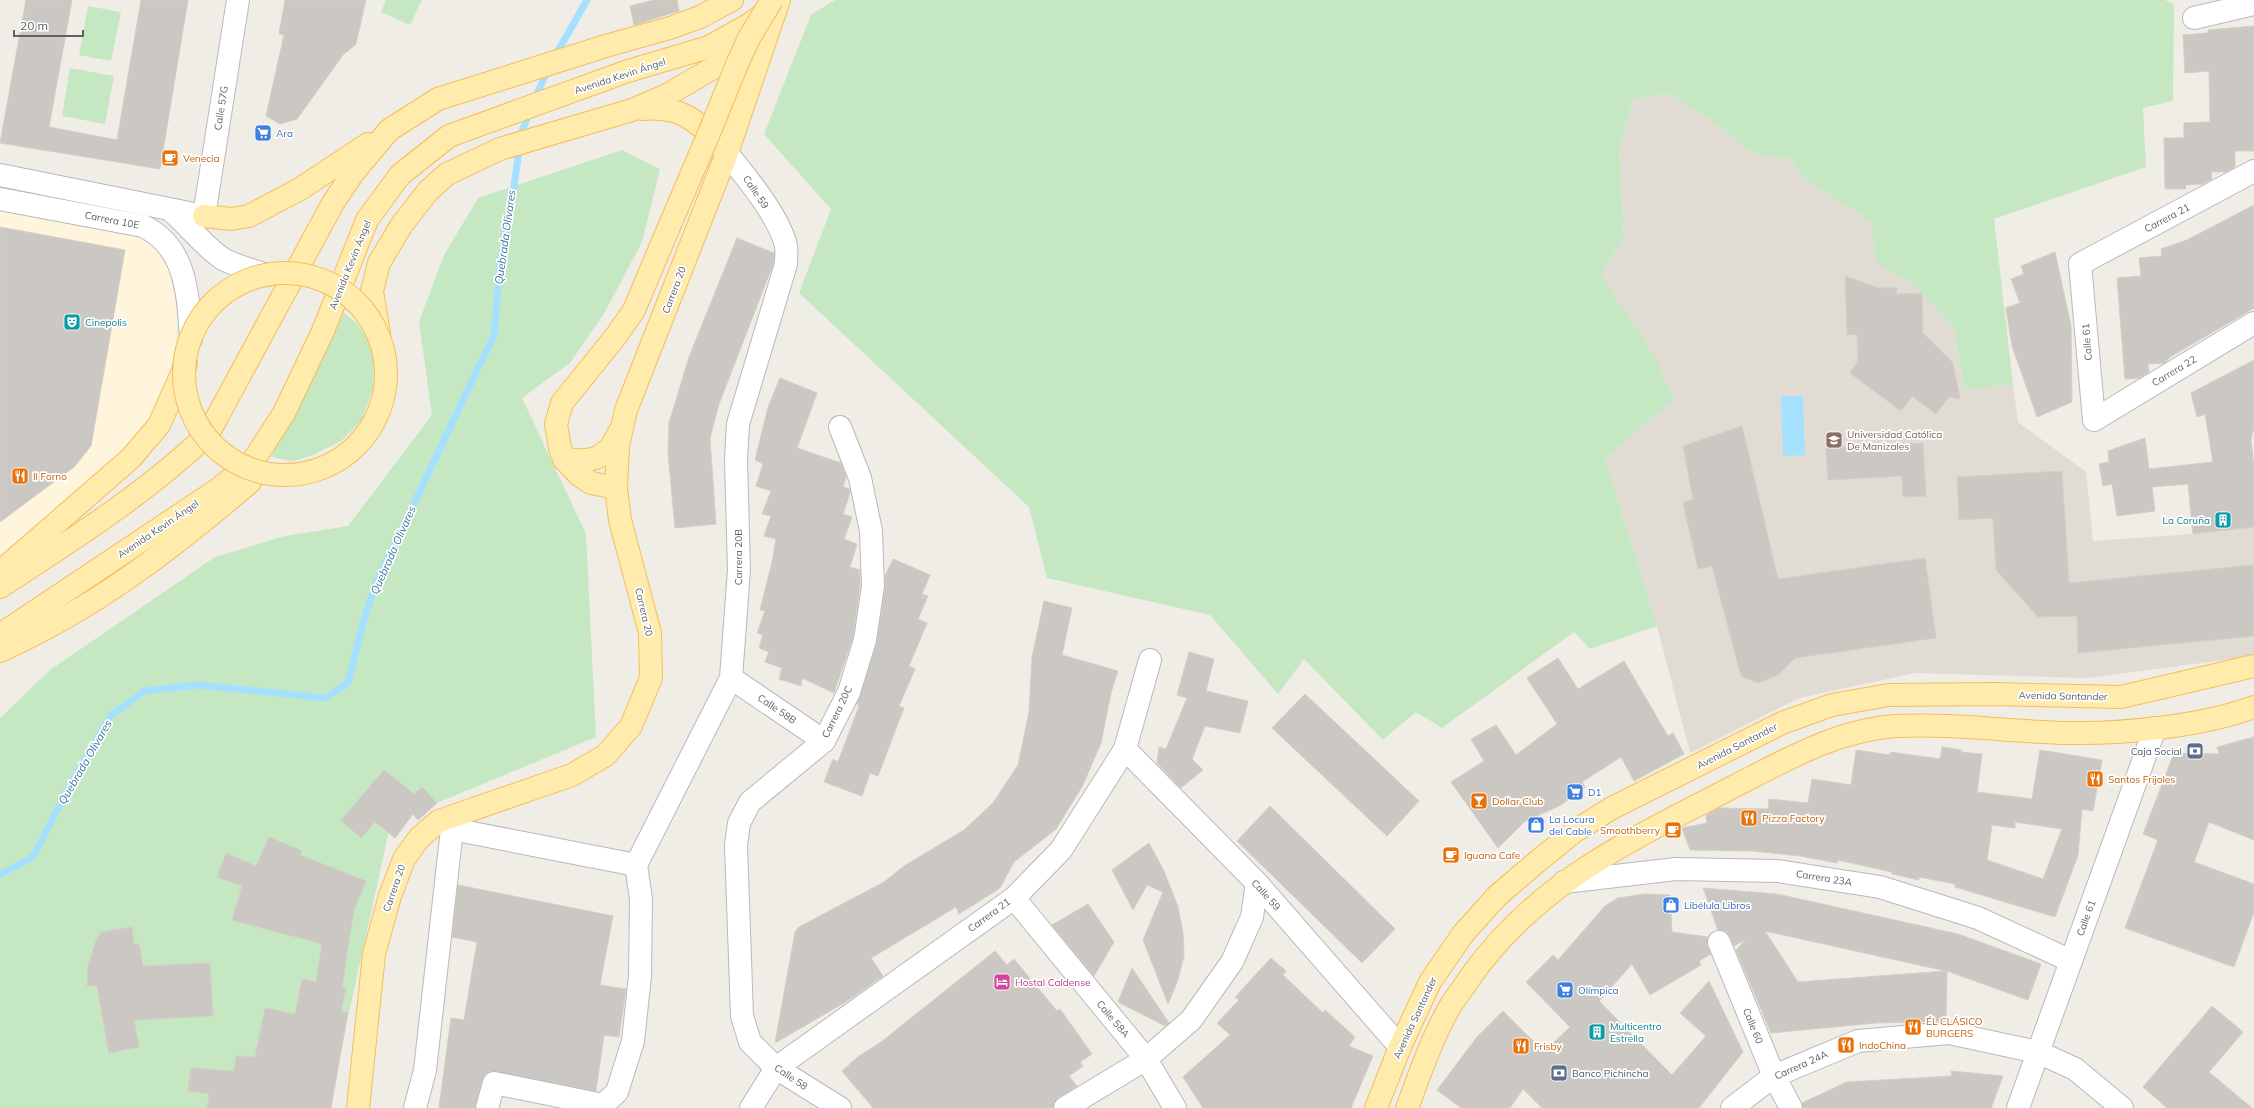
<svg xmlns="http://www.w3.org/2000/svg" width="2254" height="1108" viewBox="0 0 2254 1108" font-family="Mulish,sans-serif">
<style>
.commercial{fill:#fff4dc}
.education{fill:#e0dcd4}
.green{fill:#c5e8c2}
.water{fill:#a6e0ff}
.lines{fill:none;stroke-linecap:round;stroke-linejoin:round}
.stream{stroke:#a6e0ff;stroke-width:7}
.building{fill:#cbc7c3;stroke:#d5cec4;fill-rule:evenodd}
.minor-casing{stroke:#b6b9bd;stroke-width:24}
.major-casing{stroke:#f5bd5a;stroke-width:24}
.minor{stroke:#fff;stroke-width:22}
.major{stroke:#ffebab;stroke-width:22}
.major-bridge-casing{stroke:#f5bd5a;stroke-width:24;stroke-linecap:butt}
.major-bridge{stroke:#ffebab;stroke-width:22}
.labels{text-anchor:middle;dominant-baseline:central;stroke-width:3.5;stroke-linejoin:round;paint-order:stroke}
.street-label{font-size:10px;fill:#5d6266;stroke:#fff}
.shop-label{font-size:10px;fill:#366cbe;stroke:#fff;text-anchor:start}
.food-label{font-size:10px;fill:#c56008;stroke:#fff;text-anchor:start}
.culture-label{font-size:10px;fill:#0d838f;stroke:#fff;text-anchor:start}
.education-label{font-size:10px;fill:#785e54;stroke:#fff;text-anchor:start}
.service-label{font-size:10px;fill:#4e5e75;stroke:#fff;text-anchor:end}
.hotel-label{font-size:10px;fill:#b23c85;stroke:#fff;text-anchor:start}
.water-label{font-size:11px;font-style:italic;fill:#3b76a3;stroke:#fff}
</style>
<rect width="100%" height="100%" fill="#f0ede6"/>
<polygon class="commercial" points="0,211 138,237 160,251 170,273 177,307 176,346 163,394 142,436 0,564"/>
<polygon class="education" points="1669,94 1714,122 1753,154 1791,159 1804,179 1870,221 1877,263 1914,285 1954,328 1964,389 2013,385 2018,422 2086,472 2093,541 2193,534 2254,527 2254,656 2088,678 1915,673 1799,698 1690,753 1657,626 1605,458 1601,275 1624,236 1619,149 1633,99"/>
<g class="green">
<polygon points="386,0 422,0 410,25 381,12"/>
<polygon points="835,0 2165,0 2174,4 2173,101 2143,108 2146,167 1994,219 2013,385 1964,389 1954,328 1914,285 1877,263 1870,221 1804,179 1791,159 1753,154 1714,122 1669,94 1633,99 1619,149 1624,236 1601,275 1654,355 1674,399 1605,458 1657,626 1590,649 1574,632 1442,728 1416,712 1383,740 1304,659 1278,694 1210,615 1047,578 1029,507 799,293 831,209 764,134 811,15"/>
<polygon points="88,6 121,12 111,61 79,55"/>
<polygon points="70,68 114,76 105,124 62,116"/>
<polygon points="622,150 660,169 642,242 605,312 570,363 522,398 586,534 596,737 391,822 328,1108 0,1108 0,718 50,670 215,557 285,536 348,526 432,415 419,322 444,255 478,198"/>
<polygon points="342,312 356,322 368,339 374,363 373,389 361,421 341,441 313,455 293,461 271,457"/>
</g>
<polygon class="water" points="1781,396 1803,396 1805,455 1783,456"/>
<g class="lines">
<g class="stream">
<polyline points="554,58 587,0"/>
<polyline points="534,101 548,69"/>
<polyline points="0,875 33,857 69,787 111,715 145,691 197,685 325,698 348,683 363,623 376,583 494,335 500,264 513,194 521,134 530,111"/>
</g>
</g>
<g class="building">
<polygon points="26,0 72,0 49,127 117,140 141,0 188,0 160,169 0,143"/>
<polygon points="285,0 366,0 356,44 343,55 297,119 280,124 266,116 284,35 279,34"/>
<polygon points="654,0 677,0 679,11 634,25 630,6"/>
<polygon points="2254,26 2254,151 2235,151 2235,167 2226,172 2211,172 2212,179 2203,184 2185,185 2186,189 2165,189 2164,138 2184,138 2184,123 2210,122 2209,71 2185,73 2183,35 2208,33 2208,30"/>
<polygon points="2254,205 2254,308 2170,357 2165,363 2148,364 2149,372 2139,378 2125,379 2117,278 2141,276 2139,258 2162,256 2161,249 2187,240"/>
<polygon points="0,227 125,250 91,446 74,467 0,522"/>
<polygon points="737,238 774,253 774,262 719,404 710,438 716,524 675,528 668,453 669,423 689,357"/>
<polygon points="2055,252 2071,326 2072,402 2037,417 2012,346 2006,308 2020,303 2011,279 2024,274 2021,266"/>
<polygon points="1845,276 1879,288 1897,288 1897,294 1922,293 1923,333 1953,363 1960,399 1949,397 1936,414 1912,396 1901,411 1850,373 1858,361 1857,334 1847,335"/>
<polygon points="2254,360 2254,427 2251,440 2254,467 2254,527 2193,534 2188,484 2152,487 2155,511 2117,516 2112,484 2103,486 2099,464 2109,462 2108,451 2145,438 2149,469 2213,462 2205,414 2197,417 2191,393"/>
<polygon points="780,378 817,393 797,448 841,463 846,477 843,487 850,489 850,493 843,514 852,517 844,539 857,544 850,567 860,570 860,585 853,637 834,693 802,678 801,686 779,679 782,668 765,662 769,652 759,648 763,635 757,633 765,611 760,610 772,562 776,539 764,536 771,516 762,514 771,491 756,486 763,464 755,460 768,407"/>
<polygon points="1742,426 1778,579 1925,558 1936,638 1795,658 1778,675 1758,683 1741,676 1712,566 1698,569 1683,503 1693,499 1683,446"/>
<polygon points="1923,443 1926,496 1903,497 1902,476 1828,480 1826,448"/>
<polygon points="2062,471 2069,583 2253,565 2254,636 2078,653 2077,616 2038,617 1996,570 1993,518 1959,520 1957,477"/>
<polygon points="893,559 930,575 922,594 928,596 918,619 927,623 909,666 915,669 899,706 904,708 878,776 870,773 862,796 824,782 833,759 838,762 859,706 857,704 877,642 885,588 885,576"/>
<polygon points="1044,601 1072,608 1062,655 1118,671 1111,693 1101,743 1083,785 1056,829 1014,862 1000,888 959,914 956,907 871,958 883,976 844,1003 775,1043 795,932 799,927 884,882 904,866 964,830 993,803 1018,765 1029,712 1032,657"/>
<polygon points="1189,652 1214,659 1206,691 1248,701 1240,733 1205,726 1192,759 1203,770 1181,788 1157,763 1159,747 1166,749 1187,698 1177,695"/>
<polygon points="1558,658 1578,689 1624,661 1668,736 1673,733 1684,754 1634,781 1621,757 1582,782 1585,787 1561,805 1524,822 1498,848 1451,782 1484,761 1471,739 1496,725 1516,755 1557,724 1527,678"/>
<polygon points="1305,694 1419,801 1387,836 1272,728"/>
<polygon points="2254,737 2254,840 2209,822 2194,862 2254,884 2254,912 2234,967 2125,928 2158,840 2143,834 2174,753 2219,754 2217,747"/>
<path d="M1942 747 1962 750 1961 752 1982 754 1977 792 2032 799 2040 750 2102 760 2093 811 2082 809 2078 855 2055 917 1955 887V884L1919 877V880L1892 874V872L1838 860 1837 863 1800 856 1752 851 1690 850 1682 828 1707 823 1706 815 1719 808 1768 809 1769 799 1808 803 1812 779 1851 785 1856 750 1890 755V752L1940 759ZM2015 822 2062 829 2043 879 1987 860 1992 825 2015 828Z"/>
<polygon points="384,770 414,794 422,787 437,803 418,820 413,814 395,838 375,822 361,838 341,820"/>
<polygon points="1270,806 1395,929 1362,963 1237,841"/>
<polygon points="269,837 302,851 300,855 366,881 354,910 342,987 346,988 341,1011 348,1012 331,1108 207,1108 209,1094 188,1091 191,1068 234,1071 236,1056 255,1057 265,1008 295,1014 302,979 316,982 322,944 232,920 242,886 217,877 226,853 256,866"/>
<polygon points="1149,843 1164,871 1178,907 1183,933 1184,956 1178,980 1168,1004 1143,940 1163,892 1147,885 1133,910 1112,870"/>
<polygon points="458,885 613,916 600,985 626,989 619,1037 604,1035 596,1091 491,1071 485,1074 482,1080 475,1108 439,1108 451,1018 464,1020 477,942 452,937"/>
<path d="M1703 888 1777 894 1958 934 2041 964 2028 1000 1947 971 1946 1021 1876 1023 1771 1033 1736 950 1746 939 1734 946 1727 932 1718 930ZM1765 931 1946 971 1798 982Z"/>
<polygon points="1645,894 1670,895 1672,932 1708,937 1707,946 1711,954 1699,961 1701,965 1650,995 1632,964 1599,1001 1672,1075 1706,1036 1680,1013 1709,981 1743,1052 1699,1108 1542,1108 1523,1089 1510,1108 1461,1108 1437,1090 1477,1037 1503,1011 1544,1052 1570,1027 1526,982 1553,955 1558,960 1605,906 1618,898"/>
<polygon points="1088,904 1114,942 1094,976 1052,925"/>
<polygon points="132,927 134,944 139,944 143,966 210,963 213,1016 134,1020 139,1047 109,1053 97,986 87,986 88,966 95,943 101,932"/>
<polygon points="995,951 1007,965 1014,959 1057,1011 1060,1009 1092,1054 1080,1062 1083,1066 1069,1076 1077,1086 1058,1098 1053,1108 873,1108 842,1071 859,1056 881,1042"/>
<polygon points="1271,958 1286,971 1283,975 1323,1013 1325,1010 1355,1037 1349,1046 1373,1056 1351,1108 1203,1108 1183,1077 1230,1035 1217,1023 1239,1000 1235,997"/>
<polygon points="1132,968 1169,1023 1165,1026 1118,1002"/>
<polygon points="2212,1006 2243,1032 2209,1072 2252,1108 2167,1108 2143,1087"/>
<polygon points="1951,1071 2003,1076 1991,1108 1803,1108 1802,1103 1847,1082 1952,1076"/>
</g>
<g class="lines">
<g class="minor-casing">
<g id="minor">
<polyline points="2194,18 2254,4"/>
<polyline points="2254,171 2080,264 2094,420 2254,323"/>
<polyline points="0,175 204,216 238,0"/>
<path d="M0 199 143 226C187 247 188 295 191 339"/>
<path d="M170 210C188 224 203 246 223 259 235 266 253 270 267 275"/>
<polyline points="840,427 860,478 871,531 873,586 865,640 849,692 824,741 750,802 739,823 736,845 742,1016 750,1042 776,1068 840,1108"/>
<polyline points="731,678 824,741"/>
<polyline points="1125,749 1257,883 1400,1047"/>
<path d="M636 865 731 678 739 570 736 459 738 424 786 264C786 259 787 251 786 246 779 216 746 177 727 153"/>
<polyline points="1564,882 1676,869 1778,871 1880,887 1978,918 2071,961"/>
<polyline points="1014,898 1146,1059 1175,1108"/>
<polyline points="1719,942 1774,1076 1791,1108"/>
<polyline points="415,1108 425,1070 452,829 636,865"/>
<polyline points="487,1108 494,1083 603,1105 617,1092 633,1041 640,976 641,899 636,865"/>
<polyline points="751,1108 776,1068 1014,898 1061,850 1125,749 1150,660"/>
<polyline points="1065,1108 1146,1059 1191,1020 1232,962 1252,917 1257,883"/>
<polyline points="1732,1108 1774,1076 1858,1041 1949,1033 2038,1052 2075,1069 2122,1108"/>
<polyline points="2018,1108 2155,728"/>
</g>
</g>
<g class="major-casing">
<g id="major">
<path d="M641 109C682 106 695 119 721 147"/>
<polyline points="204,216 231,219 249,216 300,189 368,144"/>
<polyline points="379,334 372,291 379,263 401,226 428,191 447,174 500,149 632,110 667,95 720,64 750,35"/>
<path d="M564 459C591 463 608 459 619 432"/>
<polyline points="616,488 591,483 579,475 564,459 560,448 556,424 562,403 616,336 634,310 666,234"/>
<polyline points="0,572 131,458 159,425 186,364"/>
<path d="M0 587C72 540 145 494 208 434L333 203 353 173 389 130 438 99 609 45 670 28 700 17 732 0"/>
<polyline points="0,635 217,490 253,461 284,413 323,331 367,220 400,175 449,136 628,71 709,47 750,24 766,12"/>
<path d="M0 651C94 609 173 548 250 482"/>
<polyline points="358,1108 374,954 390,896 404,859 419,838 439,821 572,775 606,755 631,726 651,678 650,633 620,520 616,488 618,446 626,410 727,153 779,0"/>
<polyline points="1376,1108 1400,1047 1430,982 1463,934 1497,896 1538,861 1575,831 1612,808 1782,723 1832,705 1889,695 1995,694 2121,697 2254,666"/>
<path d="M1407 1108C1420 1074 1432 1037 1451 1005 1457 995 1465 986 1471 976 1539 881 1631 840 1731 788 1784 761 1836 730 1896 726 1954 723 2011 732 2069 733 2125 734 2201 726 2254 707"/>
</g>
</g>
<use href="#minor" class="minor"/>
<use href="#major" class="major"/>
<g class="major-bridge-casing">
<g id="major-bridge">
<polyline points="666,234 707,138 738,62 749,38 772,0"/>
<circle cx="285" cy="374" r="101"/>
</g>
</g>
<use href="#major-bridge" class="major-bridge"/>
</g>
<defs>
<g id="supermarket-square" transform="scale(0.9)"><rect x="-9" y="-9" width="18" height="18" rx="4" fill="#3f7fe0" stroke="#fff"/><path d="M-6-5.5h2.5l.6 2H6L4.5 2H-2.5L-4.4-4H-6ZM-1.5 3.2a1.3 1.3 0 1 0 .1 0ZM3 3.2a1.3 1.3 0 1 0 .1 0Z" fill="#fff"/></g>
<g id="cafe-square" transform="scale(0.9)"><rect x="-9" y="-9" width="18" height="18" rx="4" fill="#e8710a" stroke="#fff"/><path d="M-5.5-4.5H6V0H3Q3 3.5 0 3.5H-2.5Q-5.5 3.5-5.5 0ZM3-3.2v2h1.7v-2ZM-6 4.5H4V6H-6Z" fill="#fff"/></g>
<g id="theatre-square" transform="scale(0.9)"><rect x="-9" y="-9" width="18" height="18" rx="4" fill="#0f9aa8" stroke="#fff"/><path d="M-5-5.5Q0-4 5-5.5V0Q5 5 0 6Q-5 5-5 0ZM-3.3-2.5H-1v1.5H-3.3ZM1-2.5H3.3v1.5H1ZM-2.8 1Q0 5.5 2.8 1Z" fill="#fff"/></g>
<g id="university-square" transform="scale(0.9)"><rect x="-9" y="-9" width="18" height="18" rx="4" fill="#8d6e63" stroke="#fff"/><path d="M0-5L7-2L0 1L-7-2ZM-4 1L0 2.5L4 1V4Q0 6-4 4Z" fill="#fff"/></g>
<g id="restaurant-square" transform="scale(0.9)"><rect x="-9" y="-9" width="18" height="18" rx="4" fill="#e8710a" stroke="#fff"/><path d="M-5-6h1v4h1v-4h1v4h1v-4h1v5L-1.5 .5V6h-2V.5L-5-1ZM5-6V6H3V1.5H1.5Q1.5-4 5-6Z" fill="#fff"/></g>
<g id="building-square" transform="scale(0.9)"><rect x="-9" y="-9" width="18" height="18" rx="4" fill="#0f9aa8" stroke="#fff"/><path d="M-4-6H4V6H1V3H-1V6H-4ZM-2.5-4.3h1.7v1.8h-1.7ZM.8-4.3h1.7v1.8H.8ZM-2.5-1h1.7V.8h-1.7ZM.8-1h1.7V.8H.8Z" fill="#fff"/></g>
<g id="bank-square" transform="scale(0.9)"><rect x="-9" y="-9" width="18" height="18" rx="4" fill="#5c6f8a" stroke="#fff"/><path d="M-6-4H6V4H-6ZM0-2.3a2.3 2.3 0 1 0 0 4.6a2.3 2.3 0 1 0 0-4.6Z" fill="#fff"/></g>
<g id="bar-square" transform="scale(0.9)"><rect x="-9" y="-9" width="18" height="18" rx="4" fill="#e8710a" stroke="#fff"/><path d="M-6-5H6L.8 .8V4.5H3.5V6h-7V4.5H-.8V.8Z" fill="#fff"/></g>
<g id="shop-square" transform="scale(0.9)"><rect x="-9" y="-9" width="18" height="18" rx="4" fill="#3f7fe0" stroke="#fff"/><path d="M-5-2.5h2.3a2.7 3.5 0 0 1 5.4 0H5L5.5 6h-11ZM-1.5-2.5h3a1.5 2.3 0 0 0-3 0Z" fill="#fff"/></g>
<g id="hotel-square" transform="scale(0.9)"><rect x="-9" y="-9" width="18" height="18" rx="4" fill="#d1479c" stroke="#fff"/><path d="M-6-4.5h1.5V1H6V5H4.5V3h-9V5H-6ZM-4 0a1.8 1.8 0 1 1 3.6 0ZM.5 0V-2.5h3Q6-2.5 6 0Z" fill="#fff"/></g>
</defs>
<g fill-rule="evenodd">
<use href="#supermarket-square" x="263" y="133"/>
<use href="#cafe-square" x="170" y="158"/>
<use href="#theatre-square" x="72" y="322"/>
<use href="#university-square" x="1834" y="440"/>
<use href="#restaurant-square" x="20" y="476"/>
<use href="#building-square" x="2223" y="520"/>
<use href="#bank-square" x="2195" y="751"/>
<use href="#restaurant-square" x="2095" y="779"/>
<use href="#supermarket-square" x="1575" y="792"/>
<use href="#bar-square" x="1479" y="801"/>
<use href="#restaurant-square" x="1749" y="818"/>
<use href="#shop-square" x="1536" y="825"/>
<use href="#cafe-square" x="1673" y="830"/>
<use href="#cafe-square" x="1451" y="855"/>
<use href="#shop-square" x="1671" y="905"/>
<use href="#hotel-square" x="1002" y="982"/>
<use href="#supermarket-square" x="1565" y="990"/>
<use href="#restaurant-square" x="1913" y="1027"/>
<use href="#building-square" x="1597" y="1032"/>
<use href="#restaurant-square" x="1846" y="1045"/>
<use href="#restaurant-square" x="1521" y="1046"/>
<use href="#bank-square" x="1559" y="1073"/>
</g>
<g class="labels">
<g class="street-label">
<text transform="translate(620 76) rotate(-18)">Avenida Kevin Ángel</text>
<text transform="translate(221 108) rotate(-81)">Calle 57G</text>
<text transform="translate(756 192) rotate(56)">Calle 59</text>
<text transform="translate(2167 218) rotate(-28)">Carrera 21</text>
<text transform="translate(112 220) rotate(11)">Carrera 10E</text>
<text transform="translate(350 265) rotate(-68)">Avenida Kevin Ángel</text>
<text transform="translate(674 290) rotate(-69)">Carrera 20</text>
<text transform="translate(2087 342) rotate(-95)">Calle 61</text>
<text transform="translate(2174 371) rotate(-31)">Carrera 22</text>
<text transform="translate(158 529) rotate(-34)">Avenida Kevin Ángel</text>
<text transform="translate(738 557) rotate(-90)">Carrera 20B</text>
<text transform="translate(644 612) rotate(77)">Carrera 20</text>
<text transform="translate(2063 696) rotate(1)">Avenida Santander</text>
<text transform="translate(777 709) rotate(34)">Calle 58B</text>
<text transform="translate(837 712) rotate(-64)">Carrera 20C</text>
<text transform="translate(1737 746) rotate(-27)">Avenida Santander</text>
<text transform="translate(1824 878) rotate(9)">Carrera 23A</text>
<text transform="translate(394 888) rotate(-71)">Carrera 20</text>
<text transform="translate(1266 895) rotate(48)">Calle 59</text>
<text transform="translate(989 915) rotate(-36)">Carrera 21</text>
<text transform="translate(2086 918) rotate(-70)">Calle 61</text>
<text transform="translate(1415 1018) rotate(-65)">Avenida Santander</text>
<text transform="translate(1113 1019) rotate(50)">Calle 58A</text>
<text transform="translate(1753 1026) rotate(68)">Calle 60</text>
<text transform="translate(1801 1065) rotate(-24)">Carrera 24A</text>
<text transform="translate(791 1077) rotate(34)">Calle 58</text>
</g>
<g class="shop-label">
<text x="276" y="133">Ara</text>
<text x="1588" y="792">D1</text>
<text x="1549" y="819">La Locura<tspan x="1549" dy="12">del Cable</tspan></text>
<text x="1684" y="905">Libélula Libros</text>
<text x="1578" y="990">Olímpica</text>
</g>
<g class="food-label">
<text x="183" y="158">Venecia</text>
<text x="33" y="476">Il Forno</text>
<text x="2108" y="779">Santos Frijoles</text>
<text x="1492" y="801">Dollar Club</text>
<text x="1762" y="818">Pizza Factory</text>
<text x="1660" y="830" text-anchor="end">Smoothberry</text>
<text x="1464" y="855">Iguana Cafe</text>
<text x="1926" y="1021">ÉL CLÁSICO<tspan x="1926" dy="12">BURGERS</tspan></text>
<text x="1859" y="1045">IndoChina</text>
<text x="1534" y="1046">Frisby</text>
</g>
<g class="culture-label">
<text x="85" y="322">Cinepolis</text>
<text x="2210" y="520" text-anchor="end">La Coruña</text>
<text x="1610" y="1026">Multicentro<tspan x="1610" dy="12">Estrella</tspan></text>
</g>
<g class="education-label">
<text x="1847" y="434">Universidad Católica<tspan x="1847" dy="12">De Manizales</tspan></text>
</g>
<g class="service-label">
<text x="2182" y="751">Caja Social</text>
<text x="1572" y="1073" text-anchor="start">Banco Pichincha</text>
</g>
<g class="hotel-label">
<text x="1015" y="982">Hostal Caldense</text>
</g>
<g class="water-label">
<text transform="translate(505 237) rotate(-82)">Quebrada Olivares</text>
<text transform="translate(393 550) rotate(-66)">Quebrada Olivares</text>
<text transform="translate(85 762) rotate(-60)">Quebrada Olivares</text>
</g>
</g>
<path d="M14 30v6h69v-6" fill="none" stroke="#5d6266" stroke-width="2"/>
<text x="20" y="30" font-size="12" fill="#5d6266" stroke="#ffffff" stroke-width="3" paint-order="stroke">20 m</text>
</svg>
